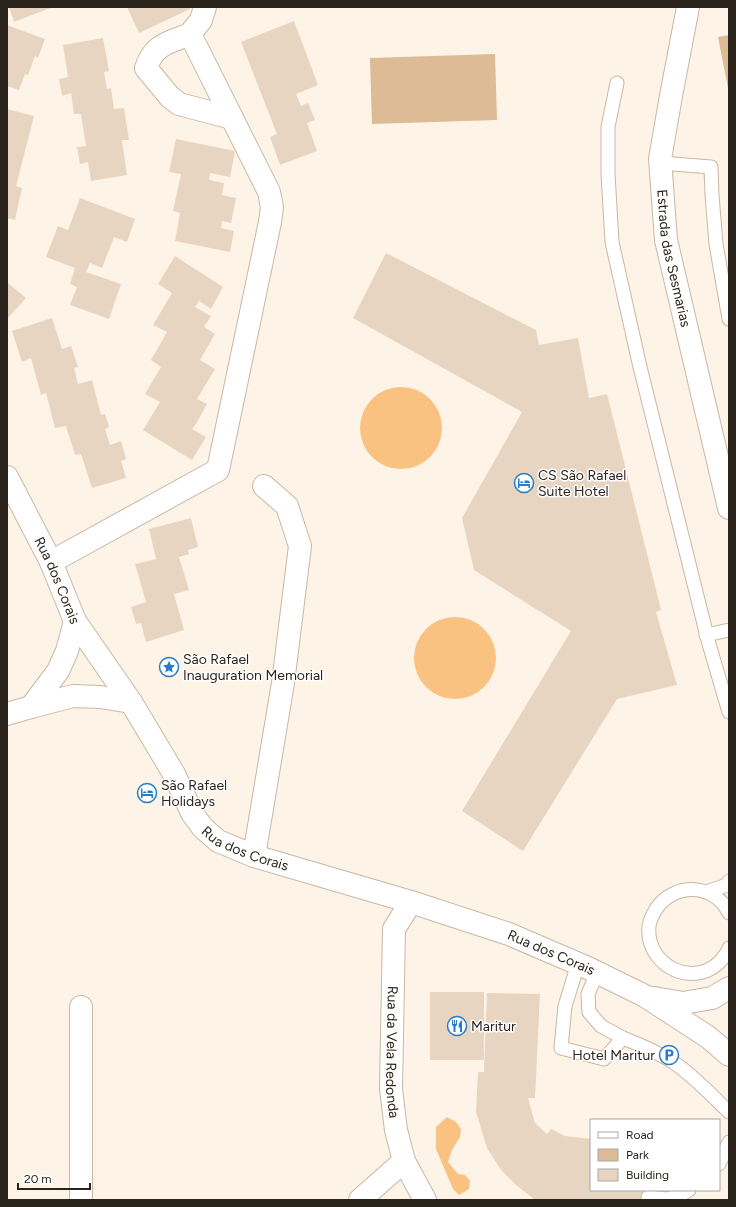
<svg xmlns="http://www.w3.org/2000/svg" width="736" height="1207" viewBox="0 0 736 1207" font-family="Figtree,sans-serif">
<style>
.green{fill:#ddbb94}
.water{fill:#fac280}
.building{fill:#e8d5c1}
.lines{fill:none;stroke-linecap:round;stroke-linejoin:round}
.service-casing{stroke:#c9b7a4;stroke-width:15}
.minor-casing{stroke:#c9b7a4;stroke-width:24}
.tertiary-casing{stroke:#c9b7a4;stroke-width:24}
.service{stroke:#fff;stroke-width:13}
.minor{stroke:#fff;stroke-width:22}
.tertiary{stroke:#fff;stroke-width:22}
.labels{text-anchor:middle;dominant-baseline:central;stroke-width:3;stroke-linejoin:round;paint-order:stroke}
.street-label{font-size:14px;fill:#2b241d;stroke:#fff}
.poi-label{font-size:14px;fill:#2b241d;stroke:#fff;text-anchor:start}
</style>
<rect width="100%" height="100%" fill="#fef3e7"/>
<g class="green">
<polygon points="729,35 729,93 718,37"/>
<polygon points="495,54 497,120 372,124 370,58"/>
</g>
<g class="water">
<circle cx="401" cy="428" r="41"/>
<circle cx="455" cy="658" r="41"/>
<polygon points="447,1117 456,1122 461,1129 460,1137 452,1150 448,1162 458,1174 465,1175 470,1181 469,1189 459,1195 453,1189 436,1149 436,1127"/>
</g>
<g class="building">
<polygon points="9,7 53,7 14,22"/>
<polygon points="127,7 189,7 190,9 139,33"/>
<polygon points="294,21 318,85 296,94 301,106 308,103 315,120 307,123 317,151 280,165 270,137 277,134 241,42"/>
<polygon points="7,25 45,39 38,58 35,56 28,75 25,74 19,90 7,86"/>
<polygon points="103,38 109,71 104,72 107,89 111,88 114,109 124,108 129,140 122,140 127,175 91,181 88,162 80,164 77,147 86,146 81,114 74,114 71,93 62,96 59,79 68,77 63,45"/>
<polygon points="7,109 34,116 16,186 22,188 15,220 7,218"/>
<polygon points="176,139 235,151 230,177 210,173 209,180 224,183 222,195 236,198 231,223 222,221 221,228 234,231 230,252 175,241 180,213 173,211 181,174 169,172"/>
<polygon points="80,198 135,219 127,242 114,237 102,268 90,263 86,272 121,284 109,319 70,305 77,287 70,284 75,268 46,257 58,226 68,230"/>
<polygon points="386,253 536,330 539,345 578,338 589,398 607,394 661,610 656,612 677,685 617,699 523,851 462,811 571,631 474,570 462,518 522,412 353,318"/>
<polygon points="175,256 223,287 211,309 199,301 195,307 211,316 204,327 215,334 200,360 215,369 197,399 207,404 196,424 192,429 206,437 192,460 143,430 160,402 145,394 161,367 151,360 167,332 153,325 172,293 158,284"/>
<polygon points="7,282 26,298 7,319"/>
<polygon points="52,318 62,349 71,346 78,367 74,368 78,384 92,380 101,415 105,414 109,427 105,429 110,445 121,441 126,459 121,461 126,478 92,488 81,454 75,455 66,426 55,428 46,393 41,395 31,358 22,362 12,331"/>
<polygon points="191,518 198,547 188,550 189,554 179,557 189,590 174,594 184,630 146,642 141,623 136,624 131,607 146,602 135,564 156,559 149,529"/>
<rect x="430" y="992" width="54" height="68"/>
<polygon points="487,993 540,994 535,1098 528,1098 535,1123 547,1134 551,1129 565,1136 591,1139 591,1190 649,1190 648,1200 537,1200 534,1199 516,1185 501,1170 487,1148 476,1112 478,1072 484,1072"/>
</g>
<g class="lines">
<g class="service-casing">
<g id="service">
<polyline points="617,83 608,127 608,174 612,242 640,367 709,644 729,712"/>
<polyline points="661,163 711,167 712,195 716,244 729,319"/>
<polyline points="706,635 729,630"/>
<polyline points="706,892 727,885 729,881"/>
<path d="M729 913C715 883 674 882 656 909 653 914 650 920 649 926 645 967 697 991 723 958 725 955 728 952 729 948"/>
<polyline points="578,964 565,1006 561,1048 604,1059 623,1038 601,1026 589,1012 588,994 597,973"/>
<path d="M623 1038C641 1045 657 1052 673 1062 694 1076 711 1095 729 1112"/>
<polyline points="719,1164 729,1142"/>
<polyline points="648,1197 667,1199 680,1195 689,1190"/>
</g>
</g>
<g class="minor-casing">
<g id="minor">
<path d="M190 34C168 43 154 44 146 68L170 97 179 104 232 118"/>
<path id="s1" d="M7 477 51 562 75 621 131 702 174 774 192 813 203 828 218 841 254 856 411 902 509 934 588 968 645 996 708 1037 729 1055"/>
<polyline points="51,562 218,470 270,222 272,207 269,192 190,34 201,20 205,7"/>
<polyline points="31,707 73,696 100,697 131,702"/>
<polyline points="7,714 31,707 58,671 67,651 75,621"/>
<polyline points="254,856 283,683 300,546 287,506 264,486"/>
<path id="s2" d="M411 902 394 929 391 1089 396 1130 404 1161 425 1200"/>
<polyline points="654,998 683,1003 712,998 729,988"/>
<polyline points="81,1200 81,1007"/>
<polyline points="360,1200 404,1161"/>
</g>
</g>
<g class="tertiary-casing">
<g id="tertiary">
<path id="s3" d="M688 7 671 96 660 159 666 240 729 508"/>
</g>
</g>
<use href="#service" class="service"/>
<use href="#minor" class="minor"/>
<use href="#tertiary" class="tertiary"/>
</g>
<defs>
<g id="hotel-ring" transform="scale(1)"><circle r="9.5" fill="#fff" stroke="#247dca" stroke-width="1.5"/><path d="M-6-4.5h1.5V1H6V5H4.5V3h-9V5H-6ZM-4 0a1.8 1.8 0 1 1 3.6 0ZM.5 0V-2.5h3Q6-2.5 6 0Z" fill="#247dca"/></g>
<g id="sight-ring" transform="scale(1)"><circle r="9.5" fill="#fff" stroke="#247dca" stroke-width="1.5"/><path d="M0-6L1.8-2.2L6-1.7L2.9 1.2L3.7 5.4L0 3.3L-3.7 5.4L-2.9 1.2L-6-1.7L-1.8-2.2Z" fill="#247dca"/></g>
<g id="restaurant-ring" transform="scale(1)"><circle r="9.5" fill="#fff" stroke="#247dca" stroke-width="1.5"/><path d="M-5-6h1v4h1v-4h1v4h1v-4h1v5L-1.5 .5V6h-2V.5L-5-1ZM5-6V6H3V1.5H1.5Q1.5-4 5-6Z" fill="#247dca"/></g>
<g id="parking-ring" transform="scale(1)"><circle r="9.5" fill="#fff" stroke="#247dca" stroke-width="1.5"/><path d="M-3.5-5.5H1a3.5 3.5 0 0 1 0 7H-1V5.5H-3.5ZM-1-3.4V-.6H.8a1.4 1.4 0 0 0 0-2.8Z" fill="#247dca"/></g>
</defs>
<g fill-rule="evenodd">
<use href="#hotel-ring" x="524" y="483"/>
<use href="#sight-ring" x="169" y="667"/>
<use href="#hotel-ring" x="147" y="793"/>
<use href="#restaurant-ring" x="457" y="1026"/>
<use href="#parking-ring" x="669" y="1055"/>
</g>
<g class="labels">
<g class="street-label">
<text stroke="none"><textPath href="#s3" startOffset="255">Estrada das Sesmarias</textPath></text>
<text stroke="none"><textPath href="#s1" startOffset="115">Rua dos Corais</textPath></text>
<text stroke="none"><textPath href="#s1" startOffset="451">Rua dos Corais</textPath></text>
<text stroke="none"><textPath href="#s1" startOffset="775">Rua dos Corais</textPath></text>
<text stroke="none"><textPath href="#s2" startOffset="155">Rua da Vela Redonda</textPath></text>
</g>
<g class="poi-label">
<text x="538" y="475">CS São Rafael<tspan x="538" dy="16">Suite Hotel</tspan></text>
<text x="183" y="659">São Rafael<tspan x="183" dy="16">Inauguration Memorial</tspan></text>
<text x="161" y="785">São Rafael<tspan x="161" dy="16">Holidays</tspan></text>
<text x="471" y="1026">Maritur</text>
<text x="655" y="1055" text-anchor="end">Hotel Maritur</text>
</g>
</g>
<rect width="736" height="1207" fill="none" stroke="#2b241d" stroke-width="16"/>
<rect x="590" y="1119" width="130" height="72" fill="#ffffff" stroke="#aaa7a5"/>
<rect x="598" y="1132" width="20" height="6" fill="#ffffff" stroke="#aaa7a5"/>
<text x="626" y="1139" font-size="12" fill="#2b241d">Road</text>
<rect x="598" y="1149" width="20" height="12" fill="#ddbb94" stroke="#aaa7a5"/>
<text x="626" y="1159" font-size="12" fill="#2b241d">Park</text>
<rect x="598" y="1169" width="20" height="12" fill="#e8d5c1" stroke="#aaa7a5"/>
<text x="626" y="1179" font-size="12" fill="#2b241d">Building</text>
<path d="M18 1183v6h72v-6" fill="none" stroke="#2b241d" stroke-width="2"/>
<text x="24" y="1183" font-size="12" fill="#2b241d" stroke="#ffffff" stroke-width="3" paint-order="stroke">20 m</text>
</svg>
